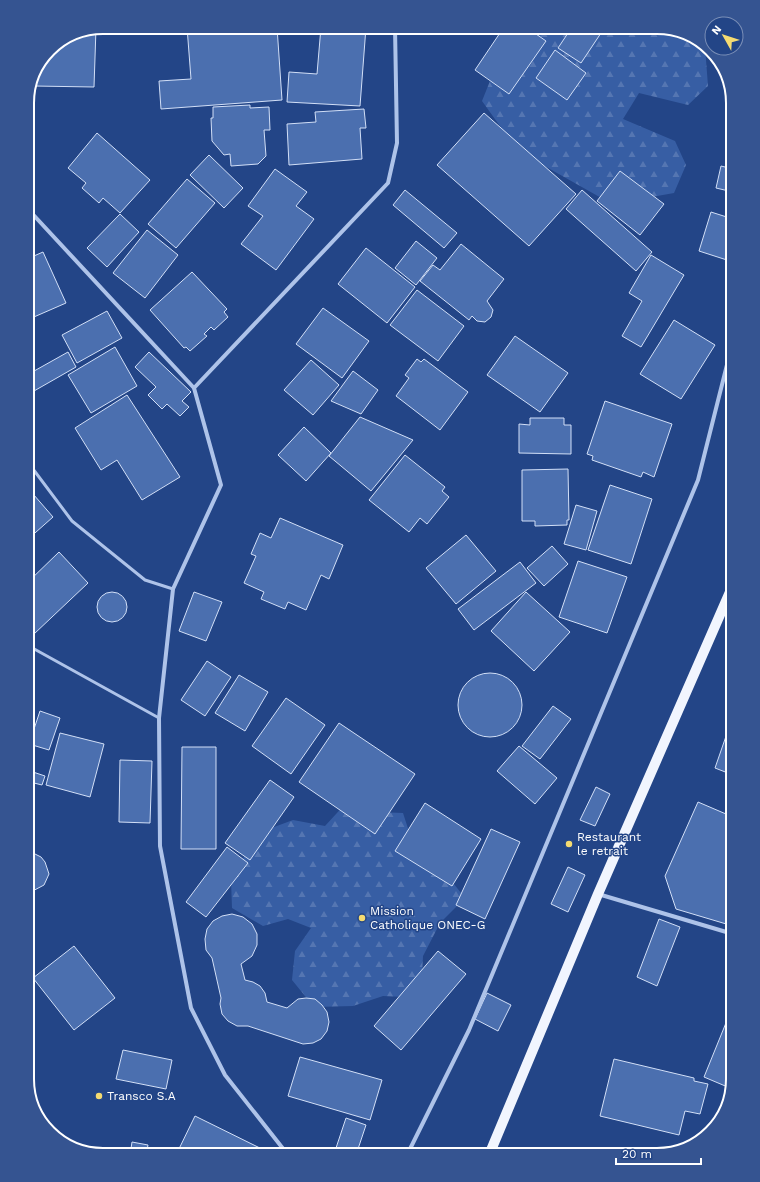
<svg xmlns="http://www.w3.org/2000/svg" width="760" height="1182" viewBox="0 0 760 1182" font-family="'Work Sans',sans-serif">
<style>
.forest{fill:url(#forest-firs)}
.building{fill:#4b6faf;stroke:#d2dff7}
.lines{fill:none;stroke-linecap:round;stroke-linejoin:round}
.lane{stroke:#aec3e9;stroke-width:3}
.street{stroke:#aec3e9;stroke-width:4}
.primary{stroke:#f1f5fe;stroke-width:10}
.poi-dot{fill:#f5db71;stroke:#234587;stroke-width:1.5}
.labels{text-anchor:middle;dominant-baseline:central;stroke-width:3;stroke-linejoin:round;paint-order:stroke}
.poi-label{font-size:12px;fill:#fff;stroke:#234587;text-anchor:start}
.rim{fill:none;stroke:#fff;stroke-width:2}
</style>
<defs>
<pattern id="forest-firs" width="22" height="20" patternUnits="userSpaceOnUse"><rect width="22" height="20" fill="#375ea4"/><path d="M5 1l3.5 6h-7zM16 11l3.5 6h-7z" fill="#5576b2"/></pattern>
</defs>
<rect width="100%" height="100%" fill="#234587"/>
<g class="forest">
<polygon points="516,27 662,27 699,40 705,47 708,86 688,105 639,93 623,119 675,141 686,165 674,193 612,204 518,151 482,101 494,71"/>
<polygon points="348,801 376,812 403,813 413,844 446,874 465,898 440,923 423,956 422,976 405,997 383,996 353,1006 314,1007 292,980 295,951 311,928 288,919 263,926 232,908 231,879 258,833 293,820 325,826"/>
</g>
<g class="building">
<polygon points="187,27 277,27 282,100 161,109 159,81 191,79"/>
<polygon points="321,27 366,27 360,106 287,102 289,72 317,74"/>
<polygon points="504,27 526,27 546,41 509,94 475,70"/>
<polygon points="572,27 605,27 581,63 558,48"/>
<polygon points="96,28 94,87 34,86 49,49 74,33"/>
<polygon points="555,50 586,73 567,100 536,78"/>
<polygon points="250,105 250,108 269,107 270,130 264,130 266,156 258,164 231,166 230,154 224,155 212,141 211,118 213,118 213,107"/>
<polygon points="364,109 366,128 360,128 362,159 289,165 287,124 316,122 315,112"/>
<polygon points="484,113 576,194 529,246 437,165"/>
<polygon points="97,133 150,180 120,213 103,198 99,203 82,188 86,183 68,168"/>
<polygon points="209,155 243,188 224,208 190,175"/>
<polygon points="721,166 733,169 733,192 716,188"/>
<polygon points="275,169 307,192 296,206 314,219 276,270 241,244 263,216 248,206"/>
<polygon points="620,171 664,204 640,235 597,201"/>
<polygon points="187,179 215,203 176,248 148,224"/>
<polygon points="405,190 457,233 444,248 393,205"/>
<polygon points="582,190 652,252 636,271 566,209"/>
<polygon points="711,212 733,219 733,252 730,261 699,251"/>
<polygon points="120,214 139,232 107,267 87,248"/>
<polygon points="147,230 178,255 145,298 113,273"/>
<polygon points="416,241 437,258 416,285 395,268"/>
<polygon points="461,244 504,279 487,301 493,310 491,317 485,322 477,321 472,316 469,320 420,281 433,265 440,270"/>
<polygon points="366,248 415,287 387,323 338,284"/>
<polygon points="43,252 66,303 27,320 27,259"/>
<polygon points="651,255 684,275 641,347 622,336 642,301 629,293"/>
<polygon points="192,272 227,309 224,312 228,317 214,330 211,327 204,334 207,336 190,351 186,347 184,348 150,310"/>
<polygon points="417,290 464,326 438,361 390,325"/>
<polygon points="323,308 369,341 342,378 296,344"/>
<polygon points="107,311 122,338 77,363 62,335"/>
<polygon points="674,320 715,345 681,399 640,374"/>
<polygon points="515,336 568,373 540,412 487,375"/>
<polygon points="115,347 137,386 91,413 68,375"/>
<polygon points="68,352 76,367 27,395 27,375"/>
<polygon points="149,352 191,392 182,401 189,407 180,416 167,404 162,409 148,395 156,387 135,367"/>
<polygon points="417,359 421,362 424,359 468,392 440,430 396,396 409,378 405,375"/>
<polygon points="311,360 339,385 313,415 284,390"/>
<polygon points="353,371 378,390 361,414 331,401"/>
<polygon points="127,395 180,477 142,500 117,460 101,470 75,428"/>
<polygon points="605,401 672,424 654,477 643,472 641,477 592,460 593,456 587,454"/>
<polygon points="360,417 413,440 371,491 329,456"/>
<polygon points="530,418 564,418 564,425 571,425 571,454 519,453 519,424 530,425"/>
<polygon points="304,427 331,453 306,481 278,455"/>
<polygon points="405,455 445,487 442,491 449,497 427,524 420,518 409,532 369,500"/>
<polygon points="568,469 569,520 567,520 567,525 535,526 535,521 522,521 522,470"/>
<polygon points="610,485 652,499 631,564 588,550"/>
<polygon points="27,487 53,517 27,540"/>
<polygon points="576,505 597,511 586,550 564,544"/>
<polygon points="280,518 343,545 329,579 321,575 306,610 288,602 285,609 261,599 264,592 244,583 256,556 251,554 260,533 271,538"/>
<polygon points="466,535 496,571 456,604 426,568"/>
<polygon points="552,546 568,564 544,586 527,568"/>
<polygon points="59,552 88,583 34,634 27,627 27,583"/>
<polygon points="578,561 627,577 607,633 559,617"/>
<polygon points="520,562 536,583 474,630 458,609"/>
<circle cx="112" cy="607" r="15"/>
<polygon points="194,592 222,602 206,641 179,631"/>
<polygon points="526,592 570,632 534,671 491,631"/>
<polygon points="207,661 231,677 205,716 181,700"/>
<circle cx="490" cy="705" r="32"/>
<polygon points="239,675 268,692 245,731 215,713"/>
<polygon points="286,698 325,725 291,774 252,746"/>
<polygon points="553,706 571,719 540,759 522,746"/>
<polygon points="40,711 60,718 49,750 29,744"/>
<polygon points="733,716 733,775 715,768"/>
<polygon points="339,723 415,774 375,834 299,782"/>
<polygon points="60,733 104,744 90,797 46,785"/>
<polygon points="519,746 557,778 535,804 497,771"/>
<polygon points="182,747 216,747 216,849 181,849"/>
<polygon points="120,760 152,761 150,823 119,822"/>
<polygon points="33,772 45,776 42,785 30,782"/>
<polygon points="270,780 294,797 250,860 225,843"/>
<polygon points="596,787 610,794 595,826 580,820"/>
<polygon points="698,802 733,817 733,857 731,863 733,864 733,926 676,909 665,876"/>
<polygon points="425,803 481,839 452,886 395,851"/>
<polygon points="491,829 520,842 485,919 456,905"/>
<polygon points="227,847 248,863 206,917 186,902"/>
<polygon points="27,854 35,854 41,857 45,862 49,874 44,885 27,894"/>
<polygon points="568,867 585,875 568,912 551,904"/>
<polygon points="232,914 243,917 252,924 257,934 257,945 252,956 241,964 245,980 253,982 260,986 265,993 267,1002 287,1008 298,999 306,998 315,999 322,1005 327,1012 329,1022 327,1031 321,1039 313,1043 303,1044 248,1026 237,1026 228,1021 222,1014 220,1004 221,998 212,958 206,950 205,939 207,929 213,921 222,916"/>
<polygon points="659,919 680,927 657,986 637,977"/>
<polygon points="74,946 115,998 74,1030 33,978"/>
<polygon points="438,951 466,974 401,1050 374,1026"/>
<polygon points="487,993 511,1005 498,1031 475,1019"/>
<polygon points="730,1013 733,1014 733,1079 730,1088 704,1077"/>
<polygon points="123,1050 172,1060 166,1089 116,1079"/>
<polygon points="300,1057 382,1080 370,1120 288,1096"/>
<polygon points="614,1059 694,1078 694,1081 708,1084 700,1114 685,1111 679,1135 600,1116"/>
<polygon points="195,1116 270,1153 269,1155 176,1155"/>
<polygon points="346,1118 366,1125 356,1155 334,1154"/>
<polygon points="132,1142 148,1145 146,1155 130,1155"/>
</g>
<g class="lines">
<g class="lane">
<polyline points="27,461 72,521 145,580 173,589"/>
<polyline points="27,645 159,718"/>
</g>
<g class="street">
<polyline points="27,208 194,388"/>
<polyline points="598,894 733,934"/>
<polyline points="288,1155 225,1075 191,1008 160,846 159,718 173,589 221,485 194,388 388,183 397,143 395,27"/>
<polyline points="407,1155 469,1030 698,480 733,341"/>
</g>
<polyline class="primary" points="489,1155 598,894 733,585"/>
</g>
<g class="poi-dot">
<circle cx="569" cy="844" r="4"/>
<circle cx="362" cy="918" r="4"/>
<circle cx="99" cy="1096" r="4"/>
</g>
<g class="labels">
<g class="poi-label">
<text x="577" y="837">Restaurant<tspan x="577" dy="14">le retrait</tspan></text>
<text x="370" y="911">Mission<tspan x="370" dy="14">Catholique ONEC-G</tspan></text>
<text x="107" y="1096">Transco S.A</text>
</g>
</g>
<path d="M0 0H760V1182H0ZM103 34H657A69 69 0 0 1 726 103V1079A69 69 0 0 1 657 1148H103A69 69 0 0 1 34 1079V103A69 69 0 0 1 103 34Z" fill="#355491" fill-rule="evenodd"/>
<path class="rim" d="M103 34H657A69 69 0 0 1 726 103V1079A69 69 0 0 1 657 1148H103A69 69 0 0 1 34 1079V103A69 69 0 0 1 103 34Z"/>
<g transform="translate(724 36) rotate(309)"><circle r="19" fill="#234587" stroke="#7b8fb7"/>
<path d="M0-3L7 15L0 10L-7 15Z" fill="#f5db71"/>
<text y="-6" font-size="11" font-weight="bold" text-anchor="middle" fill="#ffffff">N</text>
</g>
<path d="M616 1158v6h85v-6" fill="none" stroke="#ffffff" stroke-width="2"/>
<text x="622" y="1158" font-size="12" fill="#ffffff" stroke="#234587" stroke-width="3" paint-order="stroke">20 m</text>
</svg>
